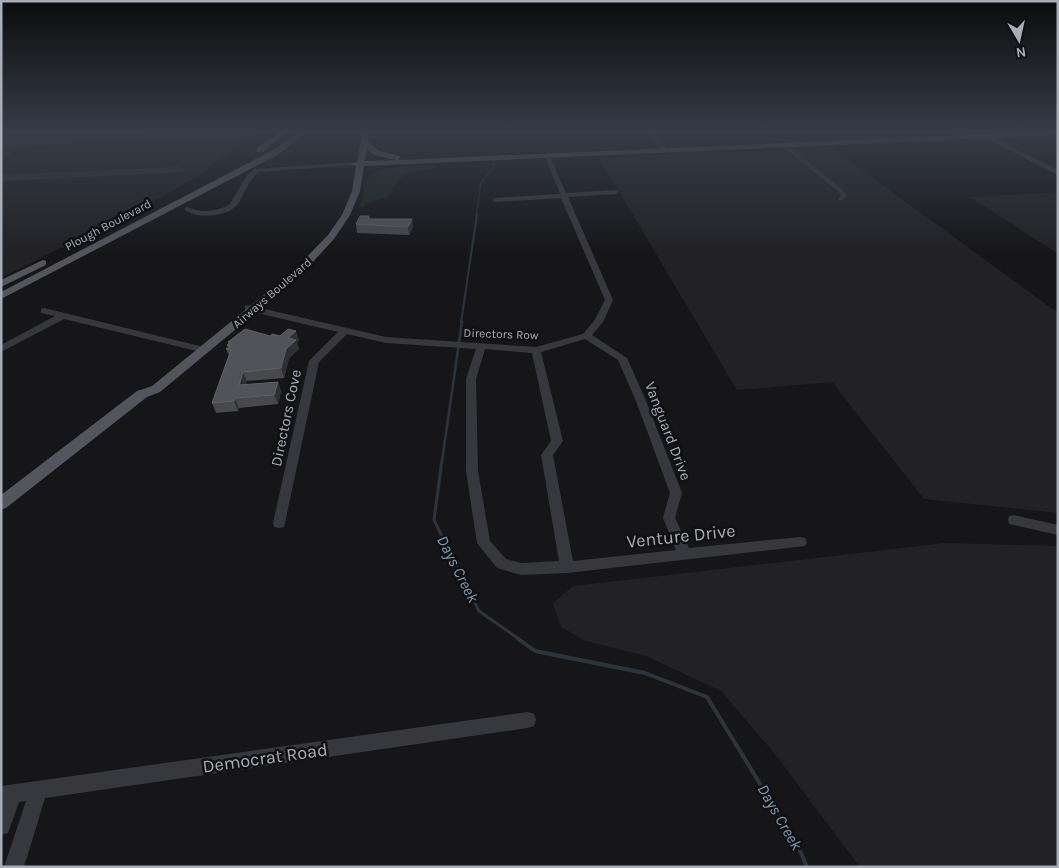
<svg xmlns="http://www.w3.org/2000/svg" width="1059" height="868" viewBox="0 0 1059 868" font-family="Karla,sans-serif">
<style>
.built{fill:#222225}
.green{fill:#1e261f}
.lines{fill:none;stroke-linecap:round;stroke-linejoin:round}
.stream-far4{stroke:#2c353c;stroke-width:1}
.stream-far3{stroke:#2c353c;stroke-width:2}
.stream-far2{stroke:#2c353c;stroke-width:2.5}
.stream-far1{stroke:#2c353c;stroke-width:3}
.stream{stroke:#2c353c;stroke-width:4}
.taxiway{fill:#303135;fill-rule:evenodd}
.runway{fill:#303135;fill-rule:evenodd}
.minor{fill:#37383d;fill-rule:evenodd}
.major{fill:#53555c;fill-rule:evenodd}
.wall{fill:#47494d}
.shaded-wall{fill:#2f3033}
.building{fill:#525359;stroke:#5f6168}
.labels{text-anchor:middle;dominant-baseline:central;stroke-width:5;stroke-linejoin:round;paint-order:stroke}
.far-street-label{font-size:12px;fill:#a8adb8;stroke:#111113}
.street-label{font-size:15px;fill:#a8adb8;stroke:#111113}
.water-label{font-size:16px;font-style:italic;fill:#7f9bb3;stroke:#111113}
.near-street-label{font-size:18px;fill:#a8adb8;stroke:#111113}
</style>
<rect width="100%" height="100%" fill="#161618"/>
<g class="built">
<polygon points="1,131 262,131 211,165 208,170 160,198 1,278"/>
<polygon points="832,148 1058,313 1058,513 924,499 832,382 737,390 599,158"/>
<polygon points="1058,192 1058,254 970,197"/>
<polygon points="945,543 1058,546 1058,867 860,867 775,754 721,691 646,656 586,641 561,627 553,603 573,586"/>
</g>
<path class="green" d="M437 165C431 173 413 169 404 175 399 178 395 186 391 190L394 191 386 196H389L388 198 369 202 363 207H359C364 198 363 186 368 178 377 164 423 167 437 165Z"/>
<g class="lines">
<polyline class="stream-far4" points="476,215 481,183 494,167 490,151 511,131"/>
<polyline class="stream-far3" points="461,323 477,214"/>
<polyline class="stream-far2" points="442,461 462,322"/>
<polyline class="stream-far1" points="442,460 434,520 479,611 519,639"/>
<polyline class="stream" points="517,638 535,651 645,673 707,697 798,846 807,867"/>
<g class="taxiway">
<polygon points="27,131 38,131 1,162 1,153"/>
<polygon points="180,167 186,170 184,172 1,181 1,175"/>
</g>
<polygon class="runway" points="31,131 139,131 141,134 138,139 129,141 1,148 1,132"/>
<g class="minor">
<polygon points="647,131 653,131 668,150 668,152 664,152"/>
<polygon points="871,131 878,131 892,141 887,142"/>
<polygon points="986,136 990,136 1058,170 1058,175 986,138"/>
<polygon points="783,145 787,145 843,190 847,195 843,200 839,200 838,199 841,195 839,192 783,147"/>
<path d="M545 156 550 157 566 193 616 190 619 192 616 194 568 197 613 300 603 322 592 335 627 358 646 401 682 493 675 518 689 548 800 537 805 538 807 542 805 546 567 573 521 575 497 568 477 543 466 471V379L476 349 386 343 347 334 319 362 285 523 284 527 279 528 274 527 273 523 309 361 338 332 245 310V306L248 305 386 337 536 347 583 334 594 321 605 300 561 198 495 202 492 200 495 198 560 194ZM585 339 618 360 636 401 670 493 663 518 676 550 573 561 553 455 563 441 541 352ZM485 349 532 353 551 441 541 455 559 561 521 563 506 559 490 541 478 471 476 379Z"/>
<path d="M353 162 355 163V165L259 172C246 181 245 197 235 207 225 217 194 219 184 209L187 207C202 213 214 212 229 205L248 174 255 169Z"/>
<polygon points="44,308 208,348 210,350 205,353 64,319 1,352 1,345 55,316 41,313 41,309"/>
<polygon points="1014,515 1058,525 1058,535 1009,524 1008,520 1009,516"/>
<polygon points="528,712 534,714 536,720 534,726 528,728 45,798 24,867 4,867 26,801 19,802 8,833 1,835 1,786"/>
</g>
<g class="major">
<polygon points="281,131 288,131 263,152 257,152 257,148"/>
<polygon points="301,131 308,131 279,154 1,299 1,292 273,150"/>
<path d="M363 131H369L368 142 380 151 400 156 399 160 1056 131H1058V135L364 166 360 191 350 215 334 239 300 276 160 392 147 397 6 508 1 510V495L137 391 152 386 292 272 328 235 342 215 352 191 356 166 349 164 357 162ZM367 148 374 155 396 160 365 161Z"/>
<polygon points="43,260 46,261 46,265 1,287 1,280"/>
</g>
</g>
<g class="wall">
<polygon points="369,216 370,219 412,219 413,227 409,235 357,233 356,224"/>
<polygon points="270,336 299,340 297,342 299,349 289,358 284,378 247,381 246,384 281,391 278,404 239,408 238,411 216,413 212,403 229,355 226,349 228,347 227,345 229,343 228,342"/>
</g>
<g class="shaded-wall">
<polygon points="412,219 413,227 409,235 408,227"/>
<polygon points="296,331 299,340 297,342 299,349 289,358 284,378 281,368 288,338"/>
<polygon points="243,372 247,381 243,394 239,385"/>
<polygon points="278,382 281,391 278,404 274,395"/>
<polygon points="235,398 239,408 238,411 234,401"/>
</g>
<g class="building">
<polygon points="360,216 369,216 368,219 412,219 408,227 356,224"/>
<polygon points="245,329 270,336 272,334 280,336 288,329 296,331 288,338 296,340 286,349 281,368 243,372 239,385 278,382 274,395 235,398 234,401 212,403 231,350 226,349 230,346 227,345 231,342 228,342"/>
</g>
<linearGradient id="sky" x2="0" y2="1"><stop stop-color="#0c0c0d"/><stop offset="0.52" stop-color="#363c48"/><stop offset="1" stop-color="#363c48" stop-opacity="0"/></linearGradient>
<rect width="1059" height="253" fill="url(#sky)"/>
<g class="labels">
<g class="far-street-label">
<text transform="translate(108 225) rotate(-28)">Plough Boulevard</text>
<text transform="translate(272 293) rotate(-41)">Airways Boulevard</text>
<text transform="translate(501 334) rotate(2)">Directors Row</text>
</g>
<g class="street-label">
<text transform="translate(286 418) rotate(-78)">Directors Cove</text>
<text transform="translate(668 431) rotate(69)">Vanguard Drive</text>
</g>
<g class="water-label">
<text transform="translate(458 569) rotate(63)">Days Creek</text>
<text transform="translate(780 817) rotate(60)">Days Creek</text>
</g>
<g class="near-street-label">
<text transform="translate(681 536) rotate(-6)">Venture Drive</text>
<text transform="translate(265 758) rotate(-8)">Democrat Road</text>
</g>
</g>
<rect width="1059" height="868" fill="none" stroke="#a8adb8" stroke-width="5"/>
<g transform="translate(1019 40) rotate(171)" stroke="#111113" stroke-width="4" paint-order="stroke">
<path d="M0-4L9 19L0 12L-9 19Z" fill="#a8adb8"/>
<text y="-8" font-size="14" font-weight="bold" text-anchor="middle" fill="#a8adb8">N</text>
</g>
</svg>
